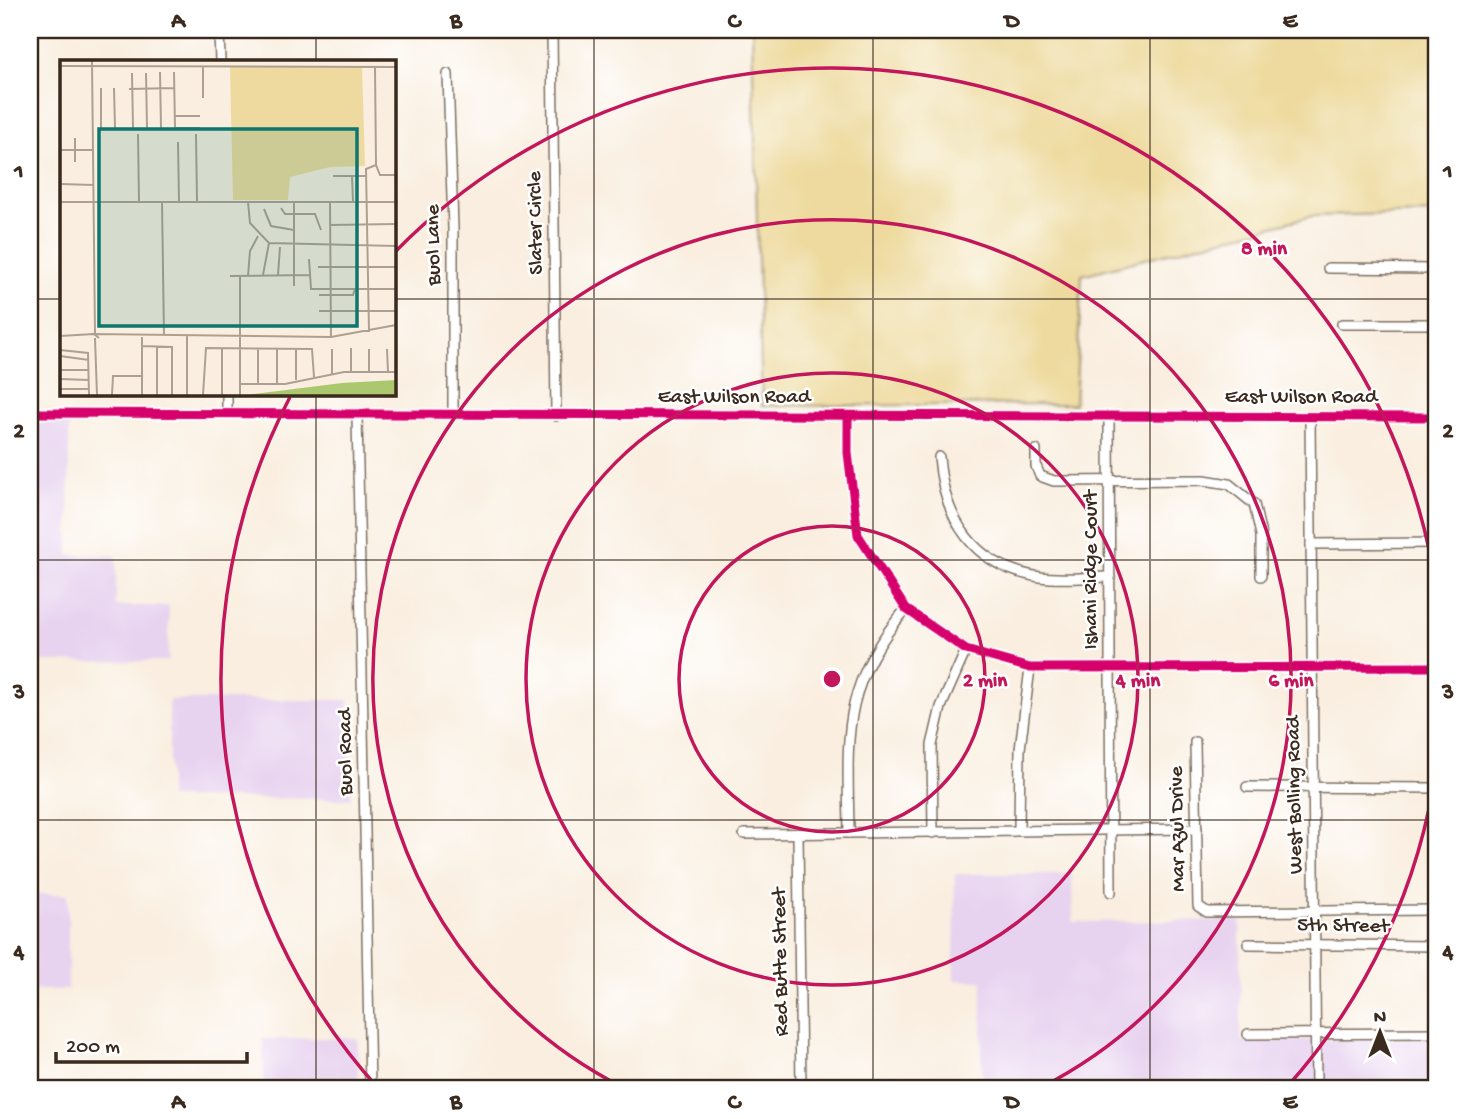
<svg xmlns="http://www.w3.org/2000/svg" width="1467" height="1119" viewBox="0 0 1467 1119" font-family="'Gochi Hand',sans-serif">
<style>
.built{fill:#e7d2ef}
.sand{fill:#eeda9e;stroke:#94825e;stroke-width:2}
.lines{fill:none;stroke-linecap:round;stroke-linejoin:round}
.minor-casing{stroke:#7e6f62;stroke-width:12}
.minor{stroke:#fff;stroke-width:9}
.cycleway-casing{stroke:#fff;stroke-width:13}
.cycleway{stroke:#d6006c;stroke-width:9}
.grid{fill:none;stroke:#3b2a1e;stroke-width:2;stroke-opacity:0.55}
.ring{fill:none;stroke:#c2185b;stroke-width:3.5}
.labels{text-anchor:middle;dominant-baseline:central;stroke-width:5;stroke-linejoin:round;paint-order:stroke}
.street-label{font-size:21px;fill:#3b2a1e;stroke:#fff}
.inset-road{fill:none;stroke:#ada092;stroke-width:2}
.view{fill:#0f766e;fill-opacity:0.15;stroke:#0f766e;stroke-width:3.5}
.inset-edge{fill:none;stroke:#3b2a1e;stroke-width:3.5}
.centre{fill:#c2185b;stroke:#fff;stroke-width:3.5}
.ring-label{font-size:21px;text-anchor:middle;font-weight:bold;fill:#c2185b;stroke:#fff;stroke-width:5;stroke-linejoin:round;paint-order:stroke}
.neatline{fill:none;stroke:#3b2a1e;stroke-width:2.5}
.grid-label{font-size:23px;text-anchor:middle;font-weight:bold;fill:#3b2a1e}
</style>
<rect width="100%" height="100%" fill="#fff"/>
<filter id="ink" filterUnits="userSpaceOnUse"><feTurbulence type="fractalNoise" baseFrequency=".0143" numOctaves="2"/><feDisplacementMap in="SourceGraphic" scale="14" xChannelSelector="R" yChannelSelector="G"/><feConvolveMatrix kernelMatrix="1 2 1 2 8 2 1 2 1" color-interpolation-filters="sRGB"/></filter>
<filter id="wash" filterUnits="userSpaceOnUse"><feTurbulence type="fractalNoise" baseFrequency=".00686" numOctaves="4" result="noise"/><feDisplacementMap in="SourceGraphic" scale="28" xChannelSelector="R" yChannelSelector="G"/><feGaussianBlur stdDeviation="1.57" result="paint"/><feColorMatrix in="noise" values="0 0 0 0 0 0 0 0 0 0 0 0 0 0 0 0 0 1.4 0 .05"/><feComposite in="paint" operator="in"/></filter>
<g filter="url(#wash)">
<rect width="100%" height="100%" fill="#f9eedf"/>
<g class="built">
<polygon points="30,422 69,423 69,555 116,556 116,606 169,606 168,661 30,662"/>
<polygon points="169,700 348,700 351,799 169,798"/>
<polygon points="955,874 1072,874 1073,922 1240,920 1241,1041 1437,1038 1437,1089 982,1089 982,981 954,980"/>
<rect x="30" y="894" width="38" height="96"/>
<polygon points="358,1038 358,1085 264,1086 263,1039"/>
</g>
<polygon class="sand" points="752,30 1437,30 1437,213 1312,216 1082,275 1075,404 762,406"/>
</g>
<g filter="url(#ink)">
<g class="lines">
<g class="minor-casing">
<g id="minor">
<polyline points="219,30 220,61"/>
<polyline points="552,30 556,416"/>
<polyline points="448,74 453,228 453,415"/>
<polyline points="1328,268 1437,269"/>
<polyline points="1437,269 1437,285"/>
<polyline points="1342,324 1437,324"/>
<polyline points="227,394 227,414"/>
<polyline points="30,413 1437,417"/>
<polyline points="357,415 370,1089"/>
<polyline points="848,416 848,453 858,535 906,609 966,650 1030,668 1437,667"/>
<polyline points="1109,416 1111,892"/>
<polyline points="1310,416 1316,1089"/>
<polyline points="1036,450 1036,466 1040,476 1054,481 1204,480 1229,484 1254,504 1261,535 1261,576"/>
<path d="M939 457C944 519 973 567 1040 577 1062 580 1087 577 1110 577"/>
<polyline points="1311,544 1437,543"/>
<polyline points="1195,742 1198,906 1207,912 1437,910"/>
<polyline points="1247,787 1437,788"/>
<polyline points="1019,830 1020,749 1030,668"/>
<path d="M849 833C848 738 839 687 906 609"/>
<polyline points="933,833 932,745 941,707 966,650"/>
<polyline points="744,834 1197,829"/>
<polyline points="798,834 801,1089"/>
<polyline points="1248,944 1437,946"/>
<polyline points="1248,1034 1437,1033"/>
</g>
</g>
<use href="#minor" class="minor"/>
<g class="cycleway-casing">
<g id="cycleway">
<polyline points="30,413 1437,417"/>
<polyline points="848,416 848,453 858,535 906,609 966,650 1030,668 1437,667"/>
</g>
</g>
<use href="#cycleway" class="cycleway"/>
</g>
</g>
<path class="grid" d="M316 30V61M594 30V1089M873 30V1089M1150 30V1089M30 299H61M394 299H1437M316 394V1089M30 560H1437M30 820H1437"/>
<g class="ring">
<circle cx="832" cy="679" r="153"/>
<circle cx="832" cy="679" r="306"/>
<path d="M624 1088A459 459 0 1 1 1040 1088"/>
<path d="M1437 764A611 611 0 0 1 1286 1088M378 1088A611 611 0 0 1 290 397M396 251A611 611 0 0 1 1437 594"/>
</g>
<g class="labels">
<g class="street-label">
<text transform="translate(537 223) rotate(-91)">Slater Circle</text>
<text transform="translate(435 245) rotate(-91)">Buol Lane</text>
<text x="734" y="398">East Wilson Road</text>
<text x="1301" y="398">East Wilson Road</text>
<text transform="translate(1092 570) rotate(-90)">Ishani Ridge Court</text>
<text transform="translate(347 752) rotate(-91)">Buol Road</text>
<text transform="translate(1296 795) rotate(-91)">West Bolling Road</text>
<text transform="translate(1179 829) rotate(-91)">Mar Azul Drive</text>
<text transform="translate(1343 927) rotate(1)">5th Street</text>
<text transform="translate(782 962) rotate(-91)">Red Butte Street</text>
</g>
</g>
<g transform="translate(60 60)">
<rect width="336" height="336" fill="#f9eedf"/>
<path d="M336 320V335H186L282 323Z" fill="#acc86f"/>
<path d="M170 7H302L305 106 270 107 230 117 228 140H173Z" fill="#eeda9e"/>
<path class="inset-road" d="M32 1 35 274M0 6 336 7M143 6V38M315 6 316 105 320 115H336M100 12 101 68M114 12 115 68H140M72 13 73 68M86 13 87 68M41 28V68M54 28 55 68M69 29 115 28M115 56H140M78 74 79 142M136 74 137 142M15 78V102M118 82 119 142M0 90H33M273 116H306M292 116 293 142M0 124 34 125M0 142H336M102 142 104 276M188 142 190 163 209 183 336 186M234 142V226M270 142 271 277M221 148 225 154H255L261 170M204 149 211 166 234 170M270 165 336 164M249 199 251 229H336M258 207H336M203 215 209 183M218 215 220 187M170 216 250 215M180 216V335M188 216 190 191 198 176M259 235H293L295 229M259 251H336M309 272 306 109 316 105M0 276 34 274M127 276V335M82 277V335M35 278 37 335M39 278 34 274 271 277 336 265M82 286 112 287V335M272 289V314M309 289V312M327 289 328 312M0 290 28 293 29 335M0 296 29 300M0 310H29M291 311V288M0 319 29 320M236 320V288M180 324H225L284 312H336M198 324V288M217 324V288M0 329H29M52 335 53 316H82M97 335V286M143 335 146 288 252 289 254 317M162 335V288"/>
<path class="view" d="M39 69H297V266H39Z"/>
<rect width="336" height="336" class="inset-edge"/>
</g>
<circle cx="832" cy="679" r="10" class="centre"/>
<g class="ring-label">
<text x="1264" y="254">8 min</text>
<text x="985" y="686">2 min</text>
<text x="1138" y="686">4 min</text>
<text x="1291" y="686">6 min</text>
</g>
<rect width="1467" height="1119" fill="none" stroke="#fff" stroke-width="77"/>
<g transform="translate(1380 1032)" stroke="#ffffff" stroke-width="5" paint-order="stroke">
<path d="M0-5L12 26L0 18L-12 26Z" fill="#3b2a1e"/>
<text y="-10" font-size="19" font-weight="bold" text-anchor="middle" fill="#3b2a1e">N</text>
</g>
<path d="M56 1052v10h191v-10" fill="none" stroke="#3b2a1e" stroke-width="3.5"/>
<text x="66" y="1052" font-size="21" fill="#3b2a1e" stroke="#ffffff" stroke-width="5" paint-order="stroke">200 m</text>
<rect x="38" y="38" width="1390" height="1042" class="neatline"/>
<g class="grid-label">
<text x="178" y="27">A</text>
<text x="456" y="27">B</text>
<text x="734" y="27">C</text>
<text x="1012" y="27">D</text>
<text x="1290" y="27">E</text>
<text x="19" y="177">1</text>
<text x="1448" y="177">1</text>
<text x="19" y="437">2</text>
<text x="1448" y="437">2</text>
<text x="19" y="698">3</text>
<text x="1448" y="698">3</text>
<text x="19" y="958">4</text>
<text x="1448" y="958">4</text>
<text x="178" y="1108">A</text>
<text x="456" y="1108">B</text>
<text x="734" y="1108">C</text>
<text x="1012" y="1108">D</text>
<text x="1290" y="1108">E</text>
</g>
</svg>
